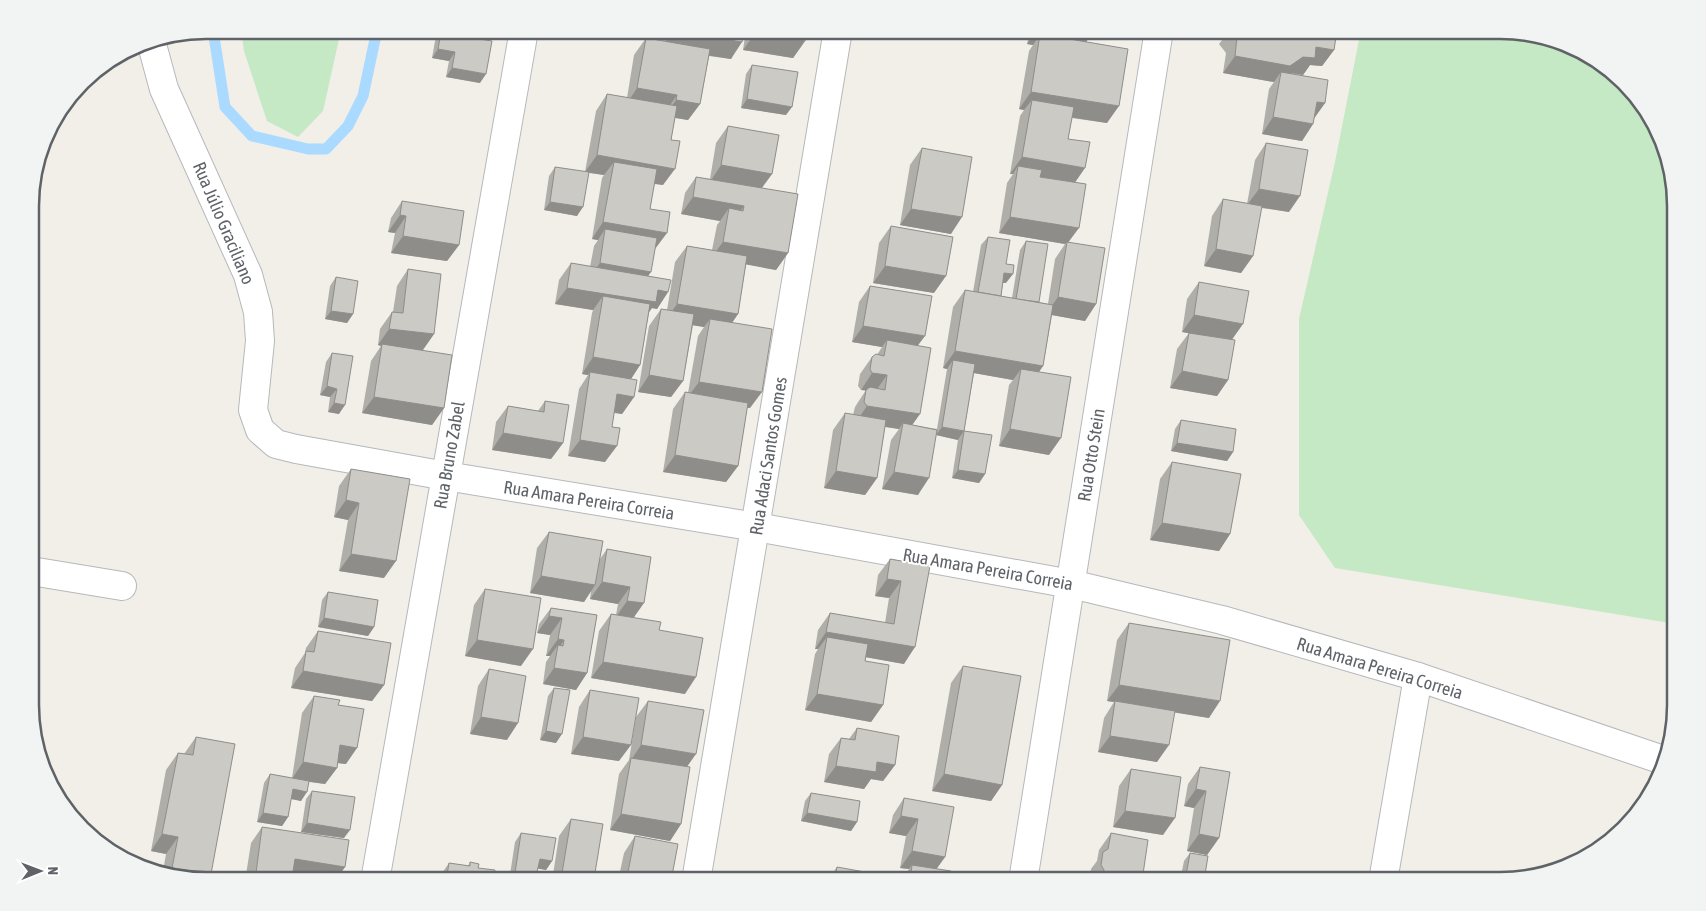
<svg xmlns="http://www.w3.org/2000/svg" width="1706" height="911" viewBox="0 0 1706 911" font-family="'Asap Condensed',sans-serif">
<style>
.green{fill:#c5e8c5}
.lines{fill:none;stroke-linecap:round;stroke-linejoin:round}
.stream{stroke:#aadaff;stroke-width:11}
.minor-casing{stroke:#b5b8bc;stroke-width:30}
.minor{stroke:#fff;stroke-width:28}
.wall{fill:#afaea9}
.shaded-wall{fill:#8f8d8a}
.building{fill:#cccac5;stroke:#8f8d8a}
.labels{text-anchor:middle;dominant-baseline:central;stroke-width:4;stroke-linejoin:round;paint-order:stroke}
.street-label{font-size:18px;fill:#5f6368;stroke:#fff}
.rim{fill:none;stroke:#5f6368;stroke-width:2.5}
</style>
<rect width="100%" height="100%" fill="#f1efe8"/>
<g class="green">
<polygon points="241,30 341,30 323,111 298,137 267,121 244,51"/>
<polygon points="1361,30 1501,30 1578,48 1646,108 1675,183 1676,624 1335,568 1299,515 1299,319 1335,162"/>
</g>
<g class="lines">
<polyline class="stream" points="213,30 225,107 252,136 308,149 326,149 348,126 363,96 377,30"/>
<g class="minor-casing">
<g id="minor">
<polyline points="151,41 164,89 248,275 258,312 260,341 253,410 260,430 276,444 296,449 446,476 756,527 1071,584 1222,620 1418,677 1663,760"/>
<polyline points="31,571 122,586"/>
<polyline points="375,881 524,30"/>
<polyline points="696,881 838,30"/>
<polyline points="1023,881 1159,30"/>
<polyline points="1383,881 1418,677"/>
</g>
</g>
<use href="#minor" class="minor"/>
</g>
<g class="wall">
<polygon points="664,30 744,30 731,59 709,56 700,104 688,120 675,118 663,185 654,184 650,209 655,249 648,276 668,292 657,309 652,308 649,312 640,365 631,379 634,397 622,414 614,413 605,462 568,456 579,389 588,375 582,374 592,313 593,310 555,304 559,280 571,263 590,267 594,246 598,240 592,239 602,178 604,175 589,173 577,216 544,210 549,176 555,167 585,172 596,111 607,94 627,98 634,55 646,38 662,41"/>
<polygon points="746,30 807,30 805,41 793,58 743,50"/>
<polygon points="1030,30 1092,30 1090,36 1086,42 1107,123 1072,118 1068,139 1075,182 1069,242 1096,304 1085,321 1052,315 1043,366 1039,372 1049,455 999,446 1009,385 1013,380 974,373 964,431 958,440 936,435 918,495 882,489 891,440 899,429 885,427 877,478 865,495 824,488 833,430 845,413 853,415 855,407 866,390 861,390 858,386 860,374 872,357 877,355 882,347 852,342 859,302 870,286 918,346 912,425 937,429 947,369 943,368 953,307 965,290 973,292 981,245 988,237 1006,264 1006,283 1003,283 1001,296 1012,298 1020,250 1026,241 1039,302 1048,304 1055,259 1065,244 999,233 1007,183 1013,174 1010,174 1020,116 1024,110 1019,109 1029,51 1033,45 1027,44"/>
<polygon points="1230,30 1242,30 1244,33 1258,35 1258,30 1337,30 1334,50 1322,66 1310,65 1303,75 1291,74 1325,103 1314,118 1313,124 1302,141 1262,134 1269,89 1274,82 1223,73 1226,53 1219,44"/>
<polygon points="441,33 480,83 446,77 449,61 432,58 435,41"/>
<polygon points="752,65 786,115 741,108 746,74"/>
<polygon points="728,126 772,174 762,188 788,253 776,270 746,264 738,314 732,323 750,408 747,408 738,466 726,482 663,472 673,409 685,392 688,393 698,336 704,327 693,325 683,381 671,397 638,392 649,326 661,309 667,310 675,262 687,246 712,250 717,225 720,221 681,214 685,193 696,177 710,179 716,143"/>
<polygon points="1266,143 1289,212 1261,208 1253,256 1241,273 1204,266 1212,216 1223,199 1247,204 1255,160"/>
<polygon points="922,148 951,234 900,225 910,165"/>
<polygon points="402,201 459,245 447,261 391,253 395,233 388,232 391,218"/>
<polygon points="891,226 934,293 873,283 879,243"/>
<polygon points="408,269 434,334 423,350 444,408 432,425 362,413 371,361 381,346 378,345 380,329 392,312 393,312 397,286"/>
<polygon points="336,277 353,314 347,323 325,319 330,286"/>
<polygon points="1199,282 1232,340 1228,380 1217,396 1170,388 1177,349 1189,333 1182,332 1187,299"/>
<polygon points="332,353 339,414 328,412 330,397 320,395 326,362"/>
<polygon points="545,401 563,443 551,459 492,450 496,422 508,406 538,411"/>
<polygon points="1181,420 1233,452 1227,461 1171,451 1175,429"/>
<polygon points="964,431 985,474 979,483 952,478 958,440"/>
<polygon points="1172,462 1230,534 1219,551 1150,540 1160,479"/>
<polygon points="351,469 384,578 339,571 348,520 334,517 339,486"/>
<polygon points="549,532 600,559 607,549 651,557 634,618 659,630 685,694 591,678 599,631 611,614 616,615 618,604 590,599 591,591 584,602 530,593 537,548"/>
<polygon points="890,559 930,566 904,664 866,657 865,661 883,705 871,722 805,710 815,654 818,649 815,649 818,630 830,613 885,623 889,598 875,596 878,575"/>
<polygon points="485,589 521,666 465,656 474,605"/>
<polygon points="328,592 374,627 368,636 318,627 322,600"/>
<polygon points="551,608 597,615 587,673 576,690 543,684 546,662 550,656 546,656 550,635 537,633 539,624"/>
<polygon points="1129,623 1209,718 1175,712 1157,762 1098,752 1104,718 1114,702 1107,701 1117,640"/>
<polygon points="318,631 384,685 372,701 291,688 295,668 305,653 306,648"/>
<polygon points="963,666 1002,785 991,801 932,791 951,683"/>
<polygon points="489,669 507,740 470,734 478,686"/>
<polygon points="554,688 556,743 540,740 548,696"/>
<polygon points="590,690 619,761 571,754 579,707"/>
<polygon points="314,696 338,705 346,764 338,763 337,768 325,784 309,782 301,801 291,799 288,817 282,826 257,822 264,783 270,774 292,778 302,713"/>
<polygon points="648,701 687,767 681,824 670,841 610,830 619,774 629,760 636,717"/>
<polygon points="857,728 895,765 883,781 871,779 864,789 824,782 829,754 841,738 849,739"/>
<polygon points="196,737 211,874 206,881 163,871 166,854 151,851 166,770 178,753 184,754"/>
<polygon points="1200,767 1219,838 1207,855 1187,851 1194,808 1184,806 1188,784"/>
<polygon points="1131,769 1163,835 1113,827 1119,786"/>
<polygon points="312,791 344,838 301,832 306,799"/>
<polygon points="811,793 857,822 851,831 801,821 805,801"/>
<polygon points="904,798 945,857 936,869 949,881 901,881 909,869 900,868 906,836 889,833 893,815"/>
<polygon points="571,819 594,879 593,881 552,881 559,836"/>
<polygon points="262,827 345,867 335,881 317,881 292,877 290,881 245,881 251,843"/>
<polygon points="521,833 552,861 546,870 538,868 536,876 535,879 546,881 509,881 515,842"/>
<polygon points="1111,833 1142,881 1089,881 1091,869 1097,861 1099,850"/>
<polygon points="635,836 671,881 618,881 624,853"/>
<polygon points="1190,853 1204,881 1180,881 1184,861"/>
<polygon points="470,862 478,868 493,881 437,881 438,879 449,863 468,866"/>
<polygon points="837,867 886,881 827,881"/>
</g>
<g class="shaded-wall">
<polygon points="1037,30 1052,30 1090,36 1079,53 1040,34 1033,45 1027,44"/>
<polygon points="673,31 742,42 731,59 661,48"/>
<polygon points="755,33 805,41 793,58 743,50"/>
<polygon points="1316,47 1334,50 1322,66 1310,65 1303,75 1292,73 1279,83 1281,72 1274,82 1223,73 1235,56"/>
<polygon points="438,49 455,52 449,61 432,58"/>
<polygon points="452,68 486,74 480,83 446,77"/>
<polygon points="637,88 677,95 666,111 626,105"/>
<polygon points="1031,92 1119,106 1107,123 1030,111 1032,100 1024,110 1019,109"/>
<polygon points="747,99 792,107 786,115 741,108"/>
<polygon points="676,100 700,104 688,120 665,116"/>
<polygon points="1317,102 1325,103 1313,120"/>
<polygon points="1273,117 1313,124 1302,141 1262,134"/>
<polygon points="597,155 675,169 663,185 611,176 614,162 604,175 585,172"/>
<polygon points="1022,157 1085,168 1074,184 1017,175 1018,166 1013,174 1010,174"/>
<polygon points="721,165 772,174 760,190 710,182"/>
<polygon points="1259,189 1300,196 1289,212 1247,205"/>
<polygon points="693,197 744,206 732,223 729,208 720,221 681,214"/>
<polygon points="550,202 583,207 577,216 544,210"/>
<polygon points="911,209 962,217 951,234 900,225"/>
<polygon points="400,215 406,216 395,233 388,232"/>
<polygon points="1010,217 1079,228 1067,244 1067,242 1065,244 999,233"/>
<polygon points="603,222 667,233 655,249 605,229 598,240 592,239"/>
<polygon points="403,236 459,245 447,261 391,253"/>
<polygon points="723,242 788,253 776,270 711,258"/>
<polygon points="1216,249 1253,256 1241,273 1204,266"/>
<polygon points="600,263 651,272 639,289 588,280"/>
<polygon points="885,266 946,276 934,293 873,283"/>
<polygon points="1004,273 1013,274 1006,283 998,282"/>
<polygon points="567,288 658,290 668,292 657,309 652,308 644,319 603,296 593,310 555,304"/>
<polygon points="1058,297 1096,304 1085,321 1046,314"/>
<polygon points="677,304 738,314 726,331 710,319 704,327 665,321"/>
<polygon points="331,311 353,314 347,323 325,319"/>
<polygon points="1194,315 1243,324 1231,341 1182,332"/>
<polygon points="863,326 925,336 913,352 887,340 882,347 852,342"/>
<polygon points="389,329 434,334 422,351 382,344 381,346 378,345"/>
<polygon points="955,351 1043,366 1031,383 1021,369 1013,380 951,369 953,360 947,369 943,368"/>
<polygon points="593,357 640,365 629,382 590,372 588,375 582,374"/>
<polygon points="1182,371 1228,380 1217,396 1170,388"/>
<polygon points="872,373 887,375 875,392 861,390"/>
<polygon points="649,375 683,381 671,397 638,392"/>
<polygon points="699,382 762,392 750,408 687,398"/>
<polygon points="327,386 337,389 330,397 320,395"/>
<polygon points="617,394 634,397 622,414 605,411"/>
<polygon points="374,397 444,408 432,425 362,413"/>
<polygon points="334,403 345,405 339,414 328,412"/>
<polygon points="867,406 920,414 908,431 903,423 899,429 856,422"/>
<polygon points="942,427 964,431 958,440 936,435"/>
<polygon points="1010,429 1061,438 1049,455 999,446"/>
<polygon points="503,433 563,443 551,459 492,450"/>
<polygon points="580,440 617,446 605,462 568,456"/>
<polygon points="1177,443 1233,452 1227,461 1171,451"/>
<polygon points="675,455 738,466 726,482 663,472"/>
<polygon points="958,470 985,474 979,483 952,478"/>
<polygon points="836,471 877,478 865,495 824,488"/>
<polygon points="894,472 929,478 918,495 882,489"/>
<polygon points="346,500 359,503 348,520 334,517"/>
<polygon points="1162,523 1230,534 1219,551 1150,540"/>
<polygon points="351,554 396,561 384,578 339,571"/>
<polygon points="541,576 595,585 584,602 530,593"/>
<polygon points="887,579 901,581 889,598 875,596"/>
<polygon points="602,582 630,587 618,604 590,599"/>
<polygon points="627,601 644,603 632,620 616,617"/>
<polygon points="549,616 562,618 550,635 537,633"/>
<polygon points="324,618 374,627 368,636 318,627"/>
<polygon points="826,632 915,647 904,664 825,650 827,637 818,649 815,649"/>
<polygon points="558,639 564,640 557,651 558,645 550,656 546,656"/>
<polygon points="477,640 533,649 521,666 465,656"/>
<polygon points="603,662 696,677 685,694 591,678"/>
<polygon points="554,668 587,673 576,690 543,684"/>
<polygon points="303,671 384,685 372,701 291,688"/>
<polygon points="1119,685 1220,701 1209,718 1115,703 1115,701 1114,702 1107,701"/>
<polygon points="817,694 883,705 871,722 805,710"/>
<polygon points="481,717 518,723 507,740 470,734"/>
<polygon points="546,731 562,734 556,743 540,740"/>
<polygon points="1110,736 1169,745 1157,762 1098,752"/>
<polygon points="583,737 631,745 619,761 571,754"/>
<polygon points="340,745 357,748 346,764 329,762"/>
<polygon points="641,745 696,754 684,771 631,760"/>
<polygon points="303,762 337,768 325,784 292,779"/>
<polygon points="877,762 895,765 883,781 871,779 864,789 824,782 836,766"/>
<polygon points="944,774 1002,785 991,801 932,791"/>
<polygon points="293,789 307,792 301,801 287,798"/>
<polygon points="1196,789 1206,791 1194,808 1184,806"/>
<polygon points="1125,811 1175,818 1163,835 1113,827"/>
<polygon points="263,813 288,817 282,826 257,822"/>
<polygon points="807,813 857,822 851,831 801,821"/>
<polygon points="621,814 681,824 670,841 610,830"/>
<polygon points="901,816 918,819 906,836 889,833"/>
<polygon points="307,823 350,830 344,838 301,832"/>
<polygon points="162,834 178,837 166,854 151,851"/>
<polygon points="1199,834 1219,838 1207,855 1187,851"/>
<polygon points="912,851 945,857 933,874 912,865 909,869 900,868"/>
<polygon points="295,859 345,867 335,881 317,881 283,876"/>
<polygon points="540,859 552,861 546,870 534,868"/>
<polygon points="172,868 211,874 205,881 169,873"/>
<polygon points="628,872 671,881 623,881"/>
<polygon points="256,873 292,878 290,881 250,881"/>
<polygon points="515,873 536,876 533,881 517,876 514,881 509,881"/>
<polygon points="562,873 594,879 593,881 557,881"/>
</g>
<g class="building">
<polygon points="673,30 744,30 742,42 673,31"/>
<polygon points="755,30 807,30 805,41 755,33"/>
<polygon points="1052,30 1092,30 1090,36"/>
<polygon points="1233,30 1242,30 1244,33 1260,35 1267,30 1337,30 1334,50 1316,47 1315,58 1303,57 1290,66 1235,56 1237,37"/>
<polygon points="441,33 492,41 486,74 452,68 455,52 438,49"/>
<polygon points="1040,34 1128,49 1119,106 1031,92"/>
<polygon points="646,38 710,49 700,104 676,100 677,95 637,88"/>
<polygon points="752,65 798,72 792,107 747,99"/>
<polygon points="1281,72 1328,80 1325,103 1317,102 1313,124 1273,117"/>
<polygon points="607,94 677,106 671,140 680,141 675,169 597,155"/>
<polygon points="1032,100 1074,107 1068,139 1090,142 1085,168 1022,157"/>
<polygon points="728,126 779,135 772,174 721,165"/>
<polygon points="1266,143 1308,150 1300,196 1259,189"/>
<polygon points="922,148 972,157 962,217 911,209"/>
<polygon points="614,162 657,169 650,209 670,212 667,233 603,222"/>
<polygon points="1018,166 1042,170 1040,177 1086,184 1079,228 1010,217"/>
<polygon points="555,167 589,172 583,207 550,202"/>
<polygon points="696,177 798,194 788,253 723,242 729,208 743,211 744,206 693,197"/>
<polygon points="1223,199 1262,206 1253,256 1216,249"/>
<polygon points="402,201 464,211 459,245 403,236 406,216 400,215"/>
<polygon points="891,226 953,237 946,276 885,266"/>
<polygon points="605,229 657,238 651,272 600,263"/>
<polygon points="988,237 1010,240 1006,264 1014,265 1013,274 1004,273 1001,296 978,292"/>
<polygon points="1026,241 1048,244 1039,302 1016,299"/>
<polygon points="1067,242 1105,248 1096,304 1058,297"/>
<polygon points="687,246 747,256 738,314 677,304"/>
<polygon points="571,263 671,280 668,292 658,290 656,302 567,288"/>
<polygon points="408,269 441,274 434,334 389,329 392,312 403,313"/>
<polygon points="336,277 358,281 353,314 331,311"/>
<polygon points="1199,282 1249,291 1243,324 1194,315"/>
<polygon points="870,286 932,296 925,336 863,326"/>
<polygon points="965,290 1053,305 1043,366 955,351"/>
<polygon points="603,296 650,304 640,365 593,357"/>
<polygon points="661,309 694,314 683,381 649,375"/>
<polygon points="710,319 772,329 762,392 699,382"/>
<polygon points="1189,333 1235,340 1228,380 1182,371"/>
<polygon points="887,340 931,348 920,414 867,406 864,402 866,390 870,387 885,390 887,375 872,373 870,369 872,357 876,354 884,356"/>
<polygon points="382,344 452,355 444,408 374,397"/>
<polygon points="332,353 353,356 345,405 334,403 337,389 327,386"/>
<polygon points="953,360 975,364 964,431 942,427"/>
<polygon points="1021,369 1071,377 1061,438 1010,429"/>
<polygon points="590,372 637,380 634,397 617,394 612,427 620,428 617,446 580,440"/>
<polygon points="685,392 748,403 738,466 675,455"/>
<polygon points="545,401 569,405 563,443 503,433 508,406 544,412"/>
<polygon points="845,413 886,420 877,478 836,471"/>
<polygon points="1181,420 1236,429 1233,452 1177,443"/>
<polygon points="903,423 937,430 929,478 894,472"/>
<polygon points="964,431 992,435 985,474 958,470"/>
<polygon points="1172,462 1241,474 1230,534 1162,523"/>
<polygon points="351,469 410,479 396,561 351,554 359,503 346,500"/>
<polygon points="549,532 603,541 595,585 541,576"/>
<polygon points="607,549 651,557 644,603 627,601 630,587 602,582"/>
<polygon points="890,559 930,566 915,647 826,632 830,613 894,624 901,581 887,579"/>
<polygon points="485,589 541,598 533,649 477,640"/>
<polygon points="328,592 378,600 374,627 324,618"/>
<polygon points="551,608 597,615 587,673 554,668 558,645 563,646 564,640 558,639 562,618 549,616"/>
<polygon points="611,614 661,622 659,630 703,638 696,677 603,662"/>
<polygon points="1129,623 1230,640 1220,701 1119,685"/>
<polygon points="318,631 391,643 384,685 303,671 306,651 314,652"/>
<polygon points="827,637 868,644 865,661 889,665 883,705 817,694"/>
<polygon points="963,666 1021,676 1002,785 944,774"/>
<polygon points="489,669 526,676 518,723 481,717"/>
<polygon points="554,688 570,690 562,734 546,731"/>
<polygon points="590,690 639,698 631,745 583,737"/>
<polygon points="314,696 340,700 338,705 364,709 357,748 340,745 337,768 303,762"/>
<polygon points="648,701 704,710 696,754 641,745"/>
<polygon points="1115,701 1175,711 1169,745 1110,736"/>
<polygon points="857,728 899,736 895,765 877,762 876,772 836,766 841,738 855,740"/>
<polygon points="196,737 235,744 211,874 172,868 178,837 162,834 178,753 193,755"/>
<polygon points="631,758 690,767 681,824 621,814"/>
<polygon points="1200,767 1230,772 1219,838 1199,834 1206,791 1196,789"/>
<polygon points="1131,769 1181,777 1175,818 1125,811"/>
<polygon points="270,774 309,781 307,792 293,789 288,817 263,813"/>
<polygon points="312,791 355,797 350,830 307,823"/>
<polygon points="811,793 860,801 857,822 807,813"/>
<polygon points="904,798 954,807 945,857 912,851 918,819 901,816"/>
<polygon points="571,819 603,824 594,879 562,873"/>
<polygon points="262,827 349,840 345,867 295,859 292,878 256,873"/>
<polygon points="521,833 556,838 552,861 540,859 536,876 515,873"/>
<polygon points="1111,833 1148,840 1142,881 1103,881 1104,870 1101,865 1103,852 1108,849"/>
<polygon points="635,836 678,844 671,881 628,872"/>
<polygon points="1190,853 1208,856 1204,881 1185,881"/>
<polygon points="470,862 479,864 478,868 495,870 493,881 446,881 449,863 470,866"/>
<polygon points="912,865 951,871 949,881 910,881"/>
<polygon points="837,867 887,876 886,881 834,881"/>
<polygon points="517,876 546,881 516,881"/>
</g>
<g class="labels">
<g class="street-label">
<text transform="translate(224 223) rotate(67)">Rua Júlio Graciliano</text>
<text transform="translate(449 455) rotate(-80)">Rua Bruno Zabel</text>
<text transform="translate(1091 455) rotate(-81)">Rua Otto Stein</text>
<text transform="translate(768 456) rotate(-81)">Rua Adaci Santos Gomes</text>
<text transform="translate(589 500) rotate(9)">Rua Amara Pereira Correia</text>
<text transform="translate(988 569) rotate(10)">Rua Amara Pereira Correia</text>
<text transform="translate(1380 668) rotate(17)">Rua Amara Pereira Correia</text>
</g>
</g>
<path d="M0 0H1706V911H0ZM206 39H1500A167 167 0 0 1 1667 206V705A167 167 0 0 1 1500 872H206A167 167 0 0 1 39 705V206A167 167 0 0 1 206 39Z" fill="#f2f3f3" fill-rule="evenodd"/>
<path class="rim" d="M206 39H1500A167 167 0 0 1 1667 206V705A167 167 0 0 1 1500 872H206A167 167 0 0 1 39 705V206A167 167 0 0 1 206 39Z"/>
<g transform="translate(40 871) rotate(89)" stroke="#ffffff" stroke-width="4" paint-order="stroke">
<path d="M0-4L9 19L0 12L-9 19Z" fill="#5f6368"/>
<text y="-8" font-size="14" font-weight="bold" text-anchor="middle" fill="#5f6368">N</text>
</g>
</svg>
